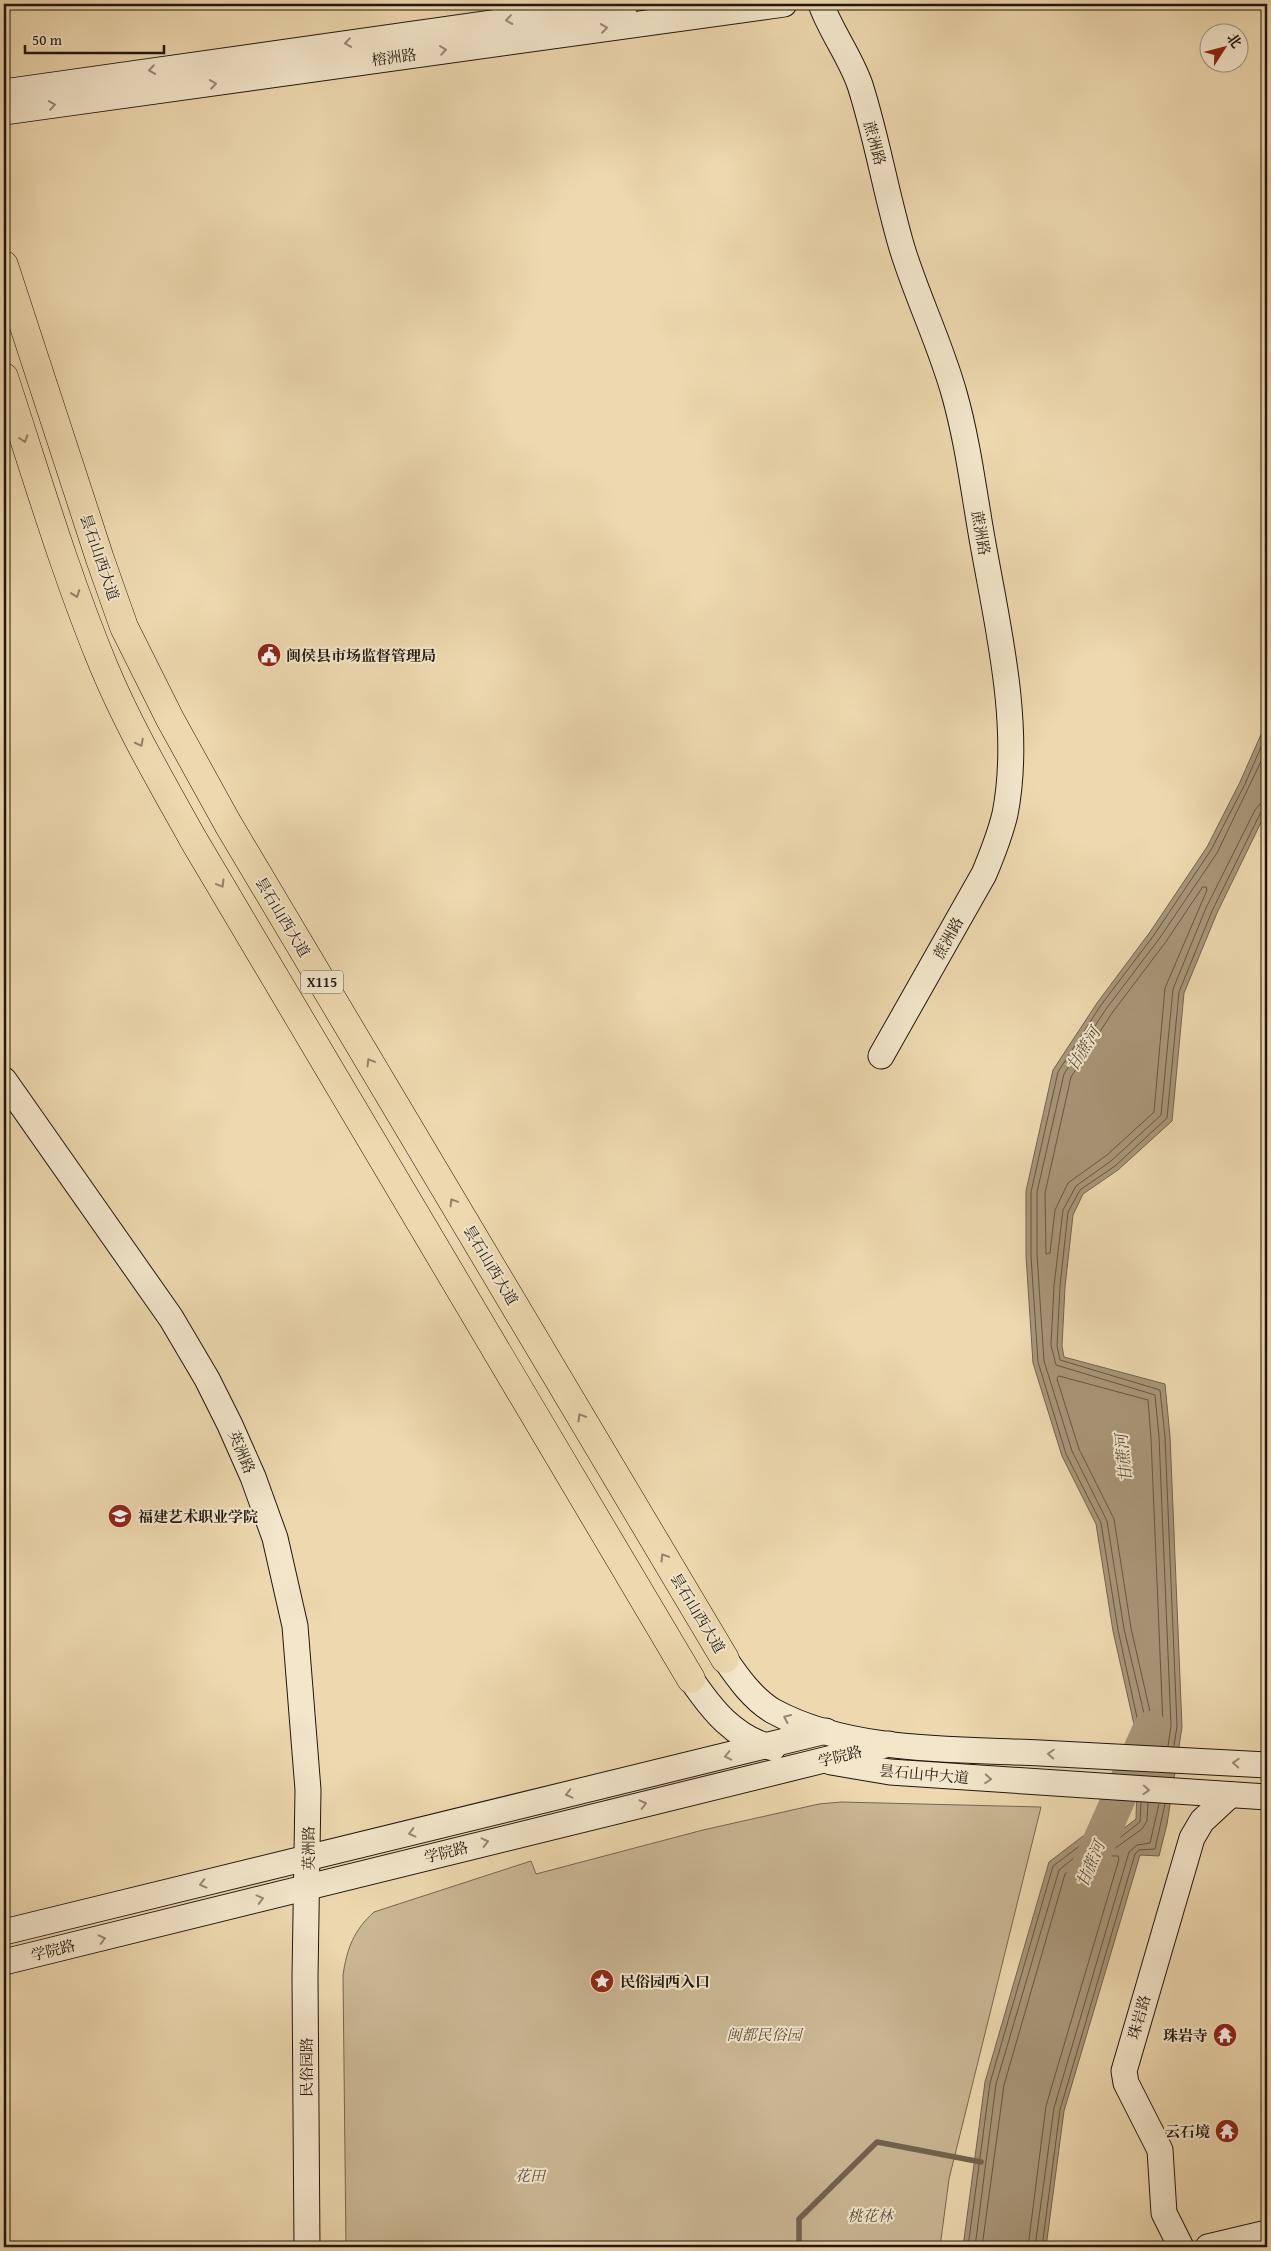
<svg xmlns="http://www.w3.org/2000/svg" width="1271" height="2251" viewBox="0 0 1271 2251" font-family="'Gentium Book Plus','Noto Serif SC',serif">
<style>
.green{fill:#cab794;stroke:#766651}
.water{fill:#a89678;stroke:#72634e}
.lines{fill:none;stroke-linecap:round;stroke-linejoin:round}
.shore{stroke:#645643;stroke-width:1}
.stream{stroke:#72634e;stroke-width:5.5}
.river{stroke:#a89678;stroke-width:34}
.secondary-casing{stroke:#21160e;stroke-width:27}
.primary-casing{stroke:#21160e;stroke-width:29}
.secondary{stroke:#f3e6cb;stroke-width:25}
.primary{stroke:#edd8af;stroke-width:28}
.oneway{stroke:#948876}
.oneway2{stroke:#918167}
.labels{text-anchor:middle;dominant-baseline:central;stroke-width:4;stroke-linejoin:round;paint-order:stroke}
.shield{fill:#f3e6cb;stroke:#605447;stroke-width:1}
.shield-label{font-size:14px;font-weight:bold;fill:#21160e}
.street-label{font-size:15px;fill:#21160e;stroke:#f3e6cb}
.poi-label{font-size:15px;font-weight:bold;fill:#21160e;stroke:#f3e6cb;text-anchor:start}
.park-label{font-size:15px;font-style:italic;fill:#5c4e3d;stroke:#f3e6cb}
.water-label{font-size:16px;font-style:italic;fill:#574938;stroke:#f3e6cb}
</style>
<rect width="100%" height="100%" fill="#edd8af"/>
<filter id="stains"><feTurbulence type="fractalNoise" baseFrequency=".004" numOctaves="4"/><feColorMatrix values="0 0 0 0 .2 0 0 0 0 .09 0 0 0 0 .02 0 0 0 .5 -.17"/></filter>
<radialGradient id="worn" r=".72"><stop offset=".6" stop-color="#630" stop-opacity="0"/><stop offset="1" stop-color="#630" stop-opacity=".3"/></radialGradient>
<path class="green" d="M841 1802 1041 1807 949 2179 940 2247H346L343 1975C347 1948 354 1930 374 1912L531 1861 536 1874 703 1830 819 1804Z"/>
<polygon class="water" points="1267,721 1267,810 1217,913 1184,993 1172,1121 1118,1170 1083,1194 1073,1215 1065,1287 1062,1346 1064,1357 1165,1384 1170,1436 1182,1727 1167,1824 1159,1856 1140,1855 1064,2111 1046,2247 963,2247 985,2082 1049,1862 1083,1836 1111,1838 1136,1819 1138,1742 1113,1631 1096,1524 1062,1456 1033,1363 1026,1256 1026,1191 1053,1070 1097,1003 1150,932 1207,847 1240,782"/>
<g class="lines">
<g class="shore">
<polygon points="1203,887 1206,887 1207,890 1165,988 1154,1112 1107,1155 1068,1183 1055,1210 1050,1253 1046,1254 1045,1193 1071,1077 1112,1013 1165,943"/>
<polygon points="1059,1376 1148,1400 1151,1438 1163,1725 1159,1740 1156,1738 1131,1628 1114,1519 1079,1449 1057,1379"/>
<polyline points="1143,1745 1118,1630 1101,1523 1066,1454 1038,1362 1031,1256 1031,1192 1058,1072 1101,1005 1154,935 1211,850 1245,784 1267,733"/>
<polyline points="1149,1745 1147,1726 1124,1629 1107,1521 1072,1451 1044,1361 1037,1255 1037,1192 1064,1074 1106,1009 1159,939 1217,853 1267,749"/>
<polyline points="1168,1746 1171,1726 1159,1437 1155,1395 1056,1365 1051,1345 1054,1286 1063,1210 1076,1186 1111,1161 1161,1115 1173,989 1206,908 1255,810 1260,804 1267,803"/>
<polyline points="1174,1746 1177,1726 1165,1437 1160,1390 1060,1360 1057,1346 1060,1286 1068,1212 1080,1190 1115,1166 1167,1118 1179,992 1212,911 1261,812 1267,809"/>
<polyline points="968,2247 990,2083 1053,1866 1085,1842 1113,1843 1140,1822 1141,1802"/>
<polyline points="975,2247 996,2084 1059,1870 1086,1848 1114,1849 1142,1829 1147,1821 1148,1803"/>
<polyline points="982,2247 1004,2085 1065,1874 1089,1856 1118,1856 1119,1859 1046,2106 1028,2247"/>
<polyline points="1035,2247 1054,2108 1129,1852 1137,1845 1150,1843 1159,1804"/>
<polyline points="1042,2247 1060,2110 1135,1854 1139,1850 1155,1849 1165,1804"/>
</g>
<polyline class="stream" points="799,2247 799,2219 877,2142 981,2162"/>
<polyline class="river" points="1082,1881 1150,1728"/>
<g class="secondary-casing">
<g id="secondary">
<path d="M821 4C831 32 850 56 860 85 877 138 886 194 902 248 917 297 940 343 954 393 968 442 974 494 983 544 998 628 1022 728 1005 814 1000 835 992 855 984 874L881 1056"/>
<polyline points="4,92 626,4"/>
<polyline points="4,112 784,4"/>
<polyline points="4,1080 171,1318 207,1379 230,1425 253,1477 275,1538 295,1626 308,1790 305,1977 307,2247"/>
<path d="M725 1659C738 1678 753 1699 773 1711 850 1753 955 1749 1040 1753 1116 1757 1192 1761 1267 1765"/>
<path d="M691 1679C712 1710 734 1738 773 1748"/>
<polyline points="831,1762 890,1772 1267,1797"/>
<polyline points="4,1932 826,1731"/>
<polyline points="4,1962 889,1744"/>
<polyline points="1181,2247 1164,2213 1160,2150 1126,2083 1124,2071 1192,1838 1202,1821 1230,1795"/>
<polyline points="1208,2247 1267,2233"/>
</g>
</g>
<g class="primary-casing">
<g id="primary">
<polyline points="4,265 100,559 124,627 170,719 228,824 725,1659"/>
<path d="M4 377C36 474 65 573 104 667 129 727 162 783 193 839L691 1679"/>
</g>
</g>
<use href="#secondary" class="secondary"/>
<use href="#primary" class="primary"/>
</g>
<defs><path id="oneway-chevron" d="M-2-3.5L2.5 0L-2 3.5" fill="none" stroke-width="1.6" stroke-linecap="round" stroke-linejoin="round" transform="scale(1.25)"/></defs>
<g class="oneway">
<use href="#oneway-chevron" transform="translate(509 20) rotate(172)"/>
<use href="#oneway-chevron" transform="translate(604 28) rotate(-8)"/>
<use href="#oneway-chevron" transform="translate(348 43) rotate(172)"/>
<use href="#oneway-chevron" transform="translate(443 50) rotate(-8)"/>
<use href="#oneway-chevron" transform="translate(152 70) rotate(172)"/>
<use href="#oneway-chevron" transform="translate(213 84) rotate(-8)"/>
<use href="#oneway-chevron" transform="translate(52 105) rotate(-8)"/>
<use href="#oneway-chevron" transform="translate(787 1718) rotate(-155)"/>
<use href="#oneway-chevron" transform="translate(1051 1754) rotate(-177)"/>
<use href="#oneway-chevron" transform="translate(728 1756) rotate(167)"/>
<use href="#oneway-chevron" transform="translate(1236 1763) rotate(-177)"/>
<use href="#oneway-chevron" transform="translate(988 1779) rotate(4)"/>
<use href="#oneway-chevron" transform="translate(1146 1790) rotate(3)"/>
<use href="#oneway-chevron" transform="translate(569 1794) rotate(166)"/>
<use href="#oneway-chevron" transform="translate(643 1804) rotate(-14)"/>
<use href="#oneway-chevron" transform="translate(412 1833) rotate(166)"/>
<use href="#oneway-chevron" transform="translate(485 1842) rotate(-14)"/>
<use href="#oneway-chevron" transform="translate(203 1884) rotate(166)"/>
<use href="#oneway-chevron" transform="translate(260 1899) rotate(-15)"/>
<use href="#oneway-chevron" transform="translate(102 1939) rotate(-14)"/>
</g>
<g class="oneway2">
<use href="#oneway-chevron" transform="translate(24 439) rotate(72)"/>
<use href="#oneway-chevron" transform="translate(76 594) rotate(70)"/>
<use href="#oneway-chevron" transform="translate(140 743) rotate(63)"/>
<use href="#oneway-chevron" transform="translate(221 884) rotate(59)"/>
<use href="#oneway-chevron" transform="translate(370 1062) rotate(-121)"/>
<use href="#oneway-chevron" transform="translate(453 1202) rotate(-121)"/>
<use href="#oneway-chevron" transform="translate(581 1417) rotate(-121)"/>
<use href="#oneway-chevron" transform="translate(664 1557) rotate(-121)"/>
</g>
<defs>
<g id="civic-disc" transform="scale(1.25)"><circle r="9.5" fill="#8f2418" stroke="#f3e6cb"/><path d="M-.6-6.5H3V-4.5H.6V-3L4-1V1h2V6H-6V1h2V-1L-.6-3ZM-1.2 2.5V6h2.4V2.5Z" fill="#fff"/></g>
<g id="university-disc" transform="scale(1.25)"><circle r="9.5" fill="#8f2418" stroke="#f3e6cb"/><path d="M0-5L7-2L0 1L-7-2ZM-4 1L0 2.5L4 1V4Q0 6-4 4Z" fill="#fff"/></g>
<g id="sight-disc" transform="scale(1.25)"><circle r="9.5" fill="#8f2418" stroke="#f3e6cb"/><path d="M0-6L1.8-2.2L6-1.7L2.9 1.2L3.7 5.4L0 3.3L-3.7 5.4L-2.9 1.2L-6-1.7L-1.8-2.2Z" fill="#fff"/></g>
<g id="temple-disc" transform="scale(1.25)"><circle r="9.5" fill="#8f2418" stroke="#f3e6cb"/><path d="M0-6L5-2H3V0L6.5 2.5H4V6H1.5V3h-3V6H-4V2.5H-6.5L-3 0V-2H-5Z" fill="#fff"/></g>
</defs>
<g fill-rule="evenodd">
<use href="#civic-disc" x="269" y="655"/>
<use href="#university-disc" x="120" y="1516"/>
<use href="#sight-disc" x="602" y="1981"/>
<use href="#temple-disc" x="1225" y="2035"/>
<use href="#temple-disc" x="1227" y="2131"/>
</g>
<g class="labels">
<rect class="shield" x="301" y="970.5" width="42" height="23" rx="4"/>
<g class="shield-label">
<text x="322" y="982">X115</text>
</g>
<g class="street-label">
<text transform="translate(394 57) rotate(-8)">榕洲路</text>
<text transform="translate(875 143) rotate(75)">蔗洲路</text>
<text transform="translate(981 533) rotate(80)">蔗洲路</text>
<text transform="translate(100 557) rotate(71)">昙石山西大道</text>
<text transform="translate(283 917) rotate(59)">昙石山西大道</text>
<text transform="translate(948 938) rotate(-61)">蔗洲路</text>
<text transform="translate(491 1265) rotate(59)">昙石山西大道</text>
<text transform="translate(242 1452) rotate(67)">英洲路</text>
<text transform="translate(698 1613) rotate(59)">昙石山西大道</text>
<text transform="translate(840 1756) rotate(-14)">学院路</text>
<text transform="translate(924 1774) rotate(5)">昙石山中大道</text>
<text transform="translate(308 1848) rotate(-90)">英洲路</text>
<text transform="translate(446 1852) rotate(-14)">学院路</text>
<text transform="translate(53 1950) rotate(-14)">学院路</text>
<text transform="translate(1139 2017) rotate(-74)">珠岩路</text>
<text transform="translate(306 2067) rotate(-90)">民俗园路</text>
</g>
<g class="poi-label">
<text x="286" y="655">闽侯县市场监督管理局</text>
<text x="138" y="1516">福建艺术职业学院</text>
<text x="620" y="1981">民俗园西入口</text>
<text x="1208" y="2035" text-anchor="end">珠岩寺</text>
<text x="1210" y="2131" text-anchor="end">云石境</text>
</g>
<g class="park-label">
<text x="764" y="2034">闽都民俗园</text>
<text x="530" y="2175">花田</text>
<text x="870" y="2215">桃花林</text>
</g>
<g class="water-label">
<text transform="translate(1083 1049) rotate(-58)">甘蔗河</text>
<text transform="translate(1123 1458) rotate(-96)">甘蔗河</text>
<text transform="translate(1090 1864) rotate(-67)">甘蔗河</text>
</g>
</g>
<rect width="1271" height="2251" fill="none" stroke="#edd8af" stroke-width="20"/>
<rect x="5" y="5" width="1261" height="2241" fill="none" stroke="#21160e" stroke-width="2.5"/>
<rect x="10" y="10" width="1251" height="2231" fill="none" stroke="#21160e"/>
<g transform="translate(1224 48) rotate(54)"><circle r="24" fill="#f3e6cb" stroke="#9f937f"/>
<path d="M0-4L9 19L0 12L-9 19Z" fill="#8f2418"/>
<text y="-8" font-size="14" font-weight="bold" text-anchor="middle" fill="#21160e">北</text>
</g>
<path d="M25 45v8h139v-8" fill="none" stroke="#21160e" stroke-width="2.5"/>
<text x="32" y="45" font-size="15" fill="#21160e" stroke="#f3e6cb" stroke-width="4" paint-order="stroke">50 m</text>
<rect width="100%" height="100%" filter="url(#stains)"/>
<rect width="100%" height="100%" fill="url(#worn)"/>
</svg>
